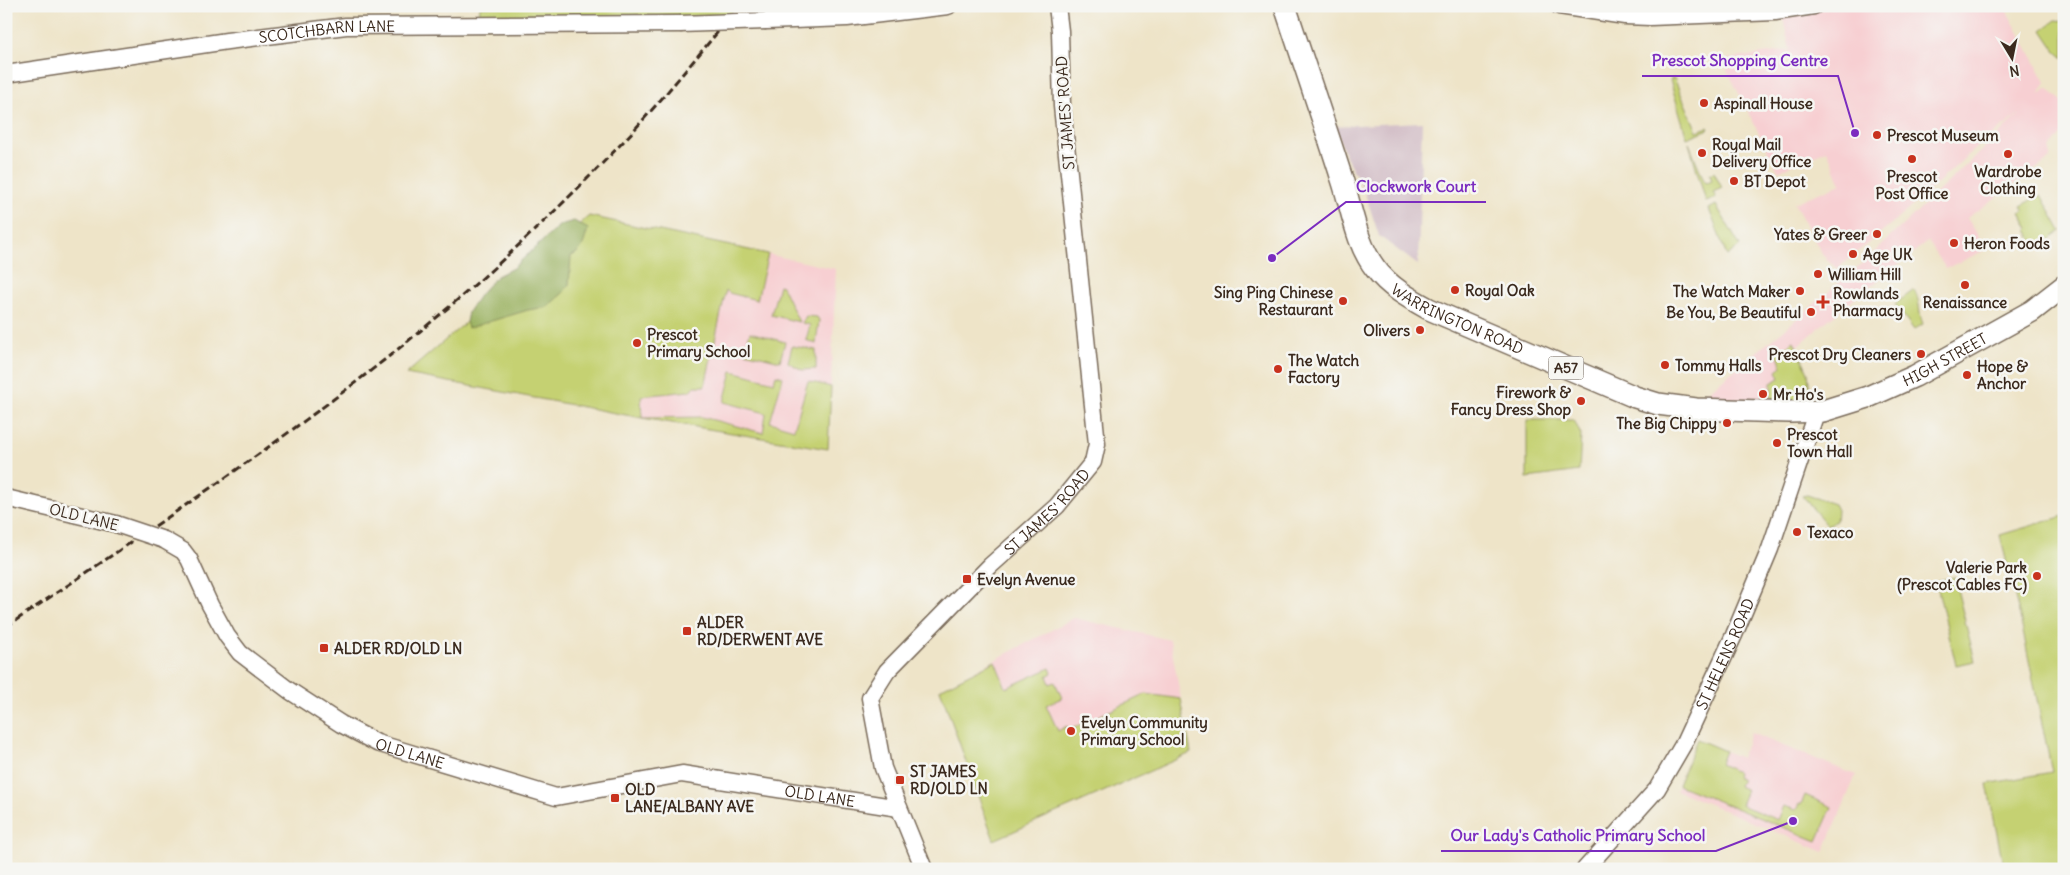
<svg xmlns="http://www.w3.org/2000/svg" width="2070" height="875" viewBox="0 0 2070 875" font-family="Delius,sans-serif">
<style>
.built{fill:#f7cfd2}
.industrial{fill:#d2bdc6}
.green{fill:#c5d172;stroke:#807e48}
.forest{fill:#9cb364;stroke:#6c6e41}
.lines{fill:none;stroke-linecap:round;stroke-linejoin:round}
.secondary-casing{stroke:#7a6b5a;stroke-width:19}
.highway-casing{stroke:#7a6b5a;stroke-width:24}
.secondary{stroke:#fff;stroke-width:16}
.highway{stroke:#fff;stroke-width:21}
.rail{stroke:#3b2a1e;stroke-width:3;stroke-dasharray:8 4;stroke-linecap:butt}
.secondary-bridge-casing{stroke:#7a6b5a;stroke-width:19;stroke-linecap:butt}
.secondary-bridge{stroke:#fff;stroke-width:16}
.poi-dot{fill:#c8321e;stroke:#f6f6f2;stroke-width:2}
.labels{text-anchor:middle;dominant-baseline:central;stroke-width:5;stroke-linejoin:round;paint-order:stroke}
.shield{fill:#f6f6f2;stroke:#73675e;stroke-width:1}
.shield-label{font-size:14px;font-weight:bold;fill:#3b2a1e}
.street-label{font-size:15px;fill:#3b2a1e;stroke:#f6f6f2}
.poi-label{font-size:15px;font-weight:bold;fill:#3b2a1e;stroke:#f6f6f2;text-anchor:start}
.leader{fill:none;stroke:#7b2cbf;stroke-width:2}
.callout-dot{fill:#7b2cbf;stroke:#f6f6f2;stroke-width:2}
.callout-label{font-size:16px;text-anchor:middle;font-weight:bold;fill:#7b2cbf;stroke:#f6f6f2;stroke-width:5;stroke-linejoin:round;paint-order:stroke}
</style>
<rect width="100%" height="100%" fill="#f6f6f2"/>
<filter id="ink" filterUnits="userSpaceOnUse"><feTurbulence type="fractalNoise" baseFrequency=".02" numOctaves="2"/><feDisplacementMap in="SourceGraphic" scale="10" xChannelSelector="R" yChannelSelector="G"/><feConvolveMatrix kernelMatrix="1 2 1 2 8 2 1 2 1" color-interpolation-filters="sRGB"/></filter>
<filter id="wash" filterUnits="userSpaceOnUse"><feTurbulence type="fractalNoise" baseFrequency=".0096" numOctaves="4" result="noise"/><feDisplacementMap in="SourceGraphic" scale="20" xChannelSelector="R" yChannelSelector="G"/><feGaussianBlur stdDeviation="1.12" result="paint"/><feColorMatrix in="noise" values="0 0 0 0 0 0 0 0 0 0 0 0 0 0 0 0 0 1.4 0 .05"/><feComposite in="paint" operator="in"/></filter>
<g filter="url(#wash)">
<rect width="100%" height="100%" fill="#eee4c8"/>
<g class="built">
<polygon points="1832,6 2004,6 2046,82 2039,95 2047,88 2064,103 2064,131 2050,148 2050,159 1967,218 1987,249 1946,269 1928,241 1829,319 1782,360 1798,399 1705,402 1705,394 1786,328 1867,259 2021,113 1978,146 1909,209 1837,269 1822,254 1794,203 1841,184 1827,150 1778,171 1722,60 1790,50 1783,18"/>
<polygon points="589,216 836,269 828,449 642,418 406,374"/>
<polygon points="1074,618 1170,640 1191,753 994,840 940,689"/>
<polygon points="1751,733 1856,775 1824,852 1676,790 1697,739 1741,758"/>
</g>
<polygon class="industrial" points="1422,122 1418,265 1379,236 1364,190 1346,157 1335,126"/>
<g class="green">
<polygon points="480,6 737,6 723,22 479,26"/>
<polygon points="2056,20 2064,21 2064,58 2056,51 2042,30"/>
<polygon points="1674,78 1697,131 1708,127 1709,129 1687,138 1670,80"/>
<polygon points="1689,143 1705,183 1712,180 1710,174 1714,172 1722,188 1713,192 1716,198 1706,202"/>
<polygon points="2041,195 2061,231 2037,248 2027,230 2029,228 2020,213 2024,211 2021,206"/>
<polygon points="1716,205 1740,246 1727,256 1709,209"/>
<polygon points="589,216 768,254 757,300 729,293 726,290 705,386 695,386 689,391 641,396 642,418 702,417 763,433 766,413 724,402 732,371 774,382 776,375 783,377 770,422 794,429 808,381 831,387 828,449 642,418 406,374"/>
<polygon points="779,285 782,286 799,322 771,315"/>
<path d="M1914 290C1922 305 1917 310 1923 324L1914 330 1895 304Z"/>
<polygon points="806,316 817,317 819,320 816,344 806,340 810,325 802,323"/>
<polygon points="750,332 785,342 780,361 745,352"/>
<polygon points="1794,341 1808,372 1810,396 1805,400 1771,400 1771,383 1780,378 1777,371 1782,367 1777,353"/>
<polygon points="792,346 816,350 816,369 802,370 788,362"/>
<polygon points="1527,420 1574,420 1581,435 1579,471 1527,478"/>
<polygon points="1807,495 1834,504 1837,510 1836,521 1827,525 1802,496"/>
<polygon points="2064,516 2064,869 2004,869 1987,784 2052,772 2020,617 2000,535"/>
<polygon points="1954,577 1975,661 1956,665 1936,581"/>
<polygon points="995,661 1006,688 1050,668 1052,673 1047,676 1050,684 1055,682 1062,698 1046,705 1058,731 1067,726 1069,730 1146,694 1181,699 1191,753 994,840 940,689"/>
<polygon points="1697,739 1725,751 1720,764 1737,772 1736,776 1742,779 1739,786 1747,790 1741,805 1778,820 1784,806 1796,810 1799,804 1801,805 1805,795 1832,807 1817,841 1678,785"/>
</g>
<path class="forest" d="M574 221 588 229C584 241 583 252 571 256L569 284 563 293 547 307 528 310 468 328 466 322 468 312 480 294 497 276 513 268 560 225Z"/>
</g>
<g filter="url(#ink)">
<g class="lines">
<g class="secondary-casing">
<g id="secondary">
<polyline points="1559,6 1625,16 1650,17 1775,12 1814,6"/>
<polyline points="766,21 847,18 948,6"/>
<path id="s1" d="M6 74 227 41 346 26 680 24"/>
<polyline points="6,498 116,524"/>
<path id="s2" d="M164 540 183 551 189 559 210 605 227 636 240 653 290 691 341 724 377 743 556 797 682 774 899 808"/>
<path id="s3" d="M924 869 883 768 870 698 887 671 990 566 1057 506 1093 462 1097 444 1062 106 1060 31 1057 6"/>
<path id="s4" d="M1585 869 1657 789 1684 743 1734 635 1770 549 1816 413"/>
</g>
</g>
<g class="highway-casing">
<g id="highway">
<path id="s5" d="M1285 6C1304 64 1324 122 1342 179 1352 209 1356 243 1375 268 1389 287 1409 298 1429 309L1635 397 1658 404 1696 409 1790 412 1823 411 1868 397 1915 376 2032 311 2064 286"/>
</g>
</g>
<use href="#secondary" class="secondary"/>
<use href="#highway" class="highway"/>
<path class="rail" d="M6 627C171 515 338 407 487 274 534 232 580 187 623 142 664 98 701 51 740 6"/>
<g class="secondary-bridge-casing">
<g id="secondary-bridge">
<polyline points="680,24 766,21"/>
<polyline points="116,524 164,540"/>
</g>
</g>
<use href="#secondary-bridge" class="secondary-bridge"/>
</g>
</g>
<g class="poi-dot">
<circle cx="1704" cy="103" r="5"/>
<circle cx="1877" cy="135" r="5"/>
<circle cx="1702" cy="153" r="5"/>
<circle cx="2008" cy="154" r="5"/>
<circle cx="1912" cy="159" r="5"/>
<circle cx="1734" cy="181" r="5"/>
<circle cx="1877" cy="234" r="5"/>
<circle cx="1954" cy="243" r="5"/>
<circle cx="1853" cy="254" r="5"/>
<circle cx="1818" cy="274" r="5"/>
<circle cx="1965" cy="285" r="5"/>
<circle cx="1455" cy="290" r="5"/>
<circle cx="1800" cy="291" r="5"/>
<circle cx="1343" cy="301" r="5"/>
<path d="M1820.5 294.5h5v5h5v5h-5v5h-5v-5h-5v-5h5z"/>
<circle cx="1811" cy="312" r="5"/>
<circle cx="1420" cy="330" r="5"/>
<circle cx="637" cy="343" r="5"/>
<circle cx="1921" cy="354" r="5"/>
<circle cx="1665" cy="365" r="5"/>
<circle cx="1278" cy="369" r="5"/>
<circle cx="1967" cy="375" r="5"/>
<circle cx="1763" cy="394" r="5"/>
<circle cx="1581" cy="401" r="5"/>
<circle cx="1727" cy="423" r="5"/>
<circle cx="1777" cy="443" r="5"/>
<circle cx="1797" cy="532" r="5"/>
<circle cx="2037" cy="576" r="5"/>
<rect x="962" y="574" width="10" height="10" rx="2.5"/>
<rect x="682" y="626" width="10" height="10" rx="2.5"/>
<rect x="319" y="643" width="10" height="10" rx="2.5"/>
<circle cx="1071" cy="731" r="5"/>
<rect x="895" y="775" width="10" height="10" rx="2.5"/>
<rect x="610" y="793" width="10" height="10" rx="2.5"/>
</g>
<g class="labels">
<rect class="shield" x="1548.5" y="356.5" width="35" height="23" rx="4"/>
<g class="shield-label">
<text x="1566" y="368">A57</text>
</g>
<g class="street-label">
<text stroke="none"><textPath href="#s1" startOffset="324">SCOTCHBARN LANE</textPath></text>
<text transform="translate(1065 113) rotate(-94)">ST JAMES' ROAD</text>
<text stroke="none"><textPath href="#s5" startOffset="376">WARRINGTON ROAD</textPath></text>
<text stroke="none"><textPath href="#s5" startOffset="892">HIGH STREET</textPath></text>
<text stroke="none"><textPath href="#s3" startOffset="438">ST JAMES' ROAD</textPath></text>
<text transform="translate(84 517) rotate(14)">OLD LANE</text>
<text stroke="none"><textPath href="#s4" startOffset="259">ST HELENS ROAD</textPath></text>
<text stroke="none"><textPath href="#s2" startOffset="338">OLD LANE</textPath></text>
<text stroke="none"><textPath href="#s2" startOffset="758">OLD LANE</textPath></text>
</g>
<g class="poi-label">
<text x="1714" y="103">Aspinall House</text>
<text x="1887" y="135">Prescot Museum</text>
<text x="1712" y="144">Royal Mail<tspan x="1712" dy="17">Delivery Office</tspan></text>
<text x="2008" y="171" text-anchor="middle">Wardrobe<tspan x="2008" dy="17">Clothing</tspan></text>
<text x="1912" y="176" text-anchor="middle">Prescot<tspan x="1912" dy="17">Post Office</tspan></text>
<text x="1744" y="181">BT Depot</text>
<text x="1867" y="234" text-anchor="end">Yates &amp; Greer</text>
<text x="1964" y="243">Heron Foods</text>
<text x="1863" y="254">Age UK</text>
<text x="1828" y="274">William Hill</text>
<text x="1465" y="290">Royal Oak</text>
<text x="1790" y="291" text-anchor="end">The Watch Maker</text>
<text x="1333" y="292" text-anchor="end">Sing Ping Chinese<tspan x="1333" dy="17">Restaurant</tspan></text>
<text x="1833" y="293">Rowlands<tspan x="1833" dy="17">Pharmacy</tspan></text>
<text x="1965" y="302" text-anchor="middle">Renaissance</text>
<text x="1801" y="312" text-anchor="end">Be You, Be Beautiful</text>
<text x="1410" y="330" text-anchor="end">Olivers</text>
<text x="647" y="334">Prescot<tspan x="647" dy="17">Primary School</tspan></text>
<text x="1911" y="354" text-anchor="end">Prescot Dry Cleaners</text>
<text x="1288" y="360">The Watch<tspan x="1288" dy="17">Factory</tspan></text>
<text x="1675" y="365">Tommy Halls</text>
<text x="1977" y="366">Hope &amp;<tspan x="1977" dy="17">Anchor</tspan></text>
<text x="1571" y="392" text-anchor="end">Firework &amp;<tspan x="1571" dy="17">Fancy Dress Shop</tspan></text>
<text x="1773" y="394">Mr Ho's</text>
<text x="1717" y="423" text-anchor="end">The Big Chippy</text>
<text x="1787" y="434">Prescot<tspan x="1787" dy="17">Town Hall</tspan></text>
<text x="1807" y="532">Texaco</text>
<text x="2027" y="567" text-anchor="end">Valerie Park<tspan x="2027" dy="17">(Prescot Cables FC)</tspan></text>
<text x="977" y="579">Evelyn Avenue</text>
<text x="697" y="622">ALDER<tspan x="697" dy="17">RD/DERWENT AVE</tspan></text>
<text x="334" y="648">ALDER RD/OLD LN</text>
<text x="1081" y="722">Evelyn Community<tspan x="1081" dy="17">Primary School</tspan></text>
<text x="910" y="771">ST JAMES<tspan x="910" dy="17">RD/OLD LN</tspan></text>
<text x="625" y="789">OLD<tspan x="625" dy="17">LANE/ALBANY AVE</tspan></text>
</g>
</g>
<path class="leader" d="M1855 133L1838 76H1642M1272 258L1346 202H1486M1793 821L1716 851H1441"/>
<g class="callout-dot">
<circle cx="1855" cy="133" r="5"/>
<circle cx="1272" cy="258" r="5"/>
<circle cx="1793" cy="821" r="5"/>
</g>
<g class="callout-label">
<text x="1740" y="66">Prescot Shopping Centre</text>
<text x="1416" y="192">Clockwork Court</text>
<text x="1578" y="841">Our Lady's Catholic Primary School</text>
</g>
<rect width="2070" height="875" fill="none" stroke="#f6f6f2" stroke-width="25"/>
<g transform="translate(2012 58) rotate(170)" stroke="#f6f6f2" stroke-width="4" paint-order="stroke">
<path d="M0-4L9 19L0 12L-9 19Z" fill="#3b2a1e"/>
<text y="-8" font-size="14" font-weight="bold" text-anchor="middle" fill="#3b2a1e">N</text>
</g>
</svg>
